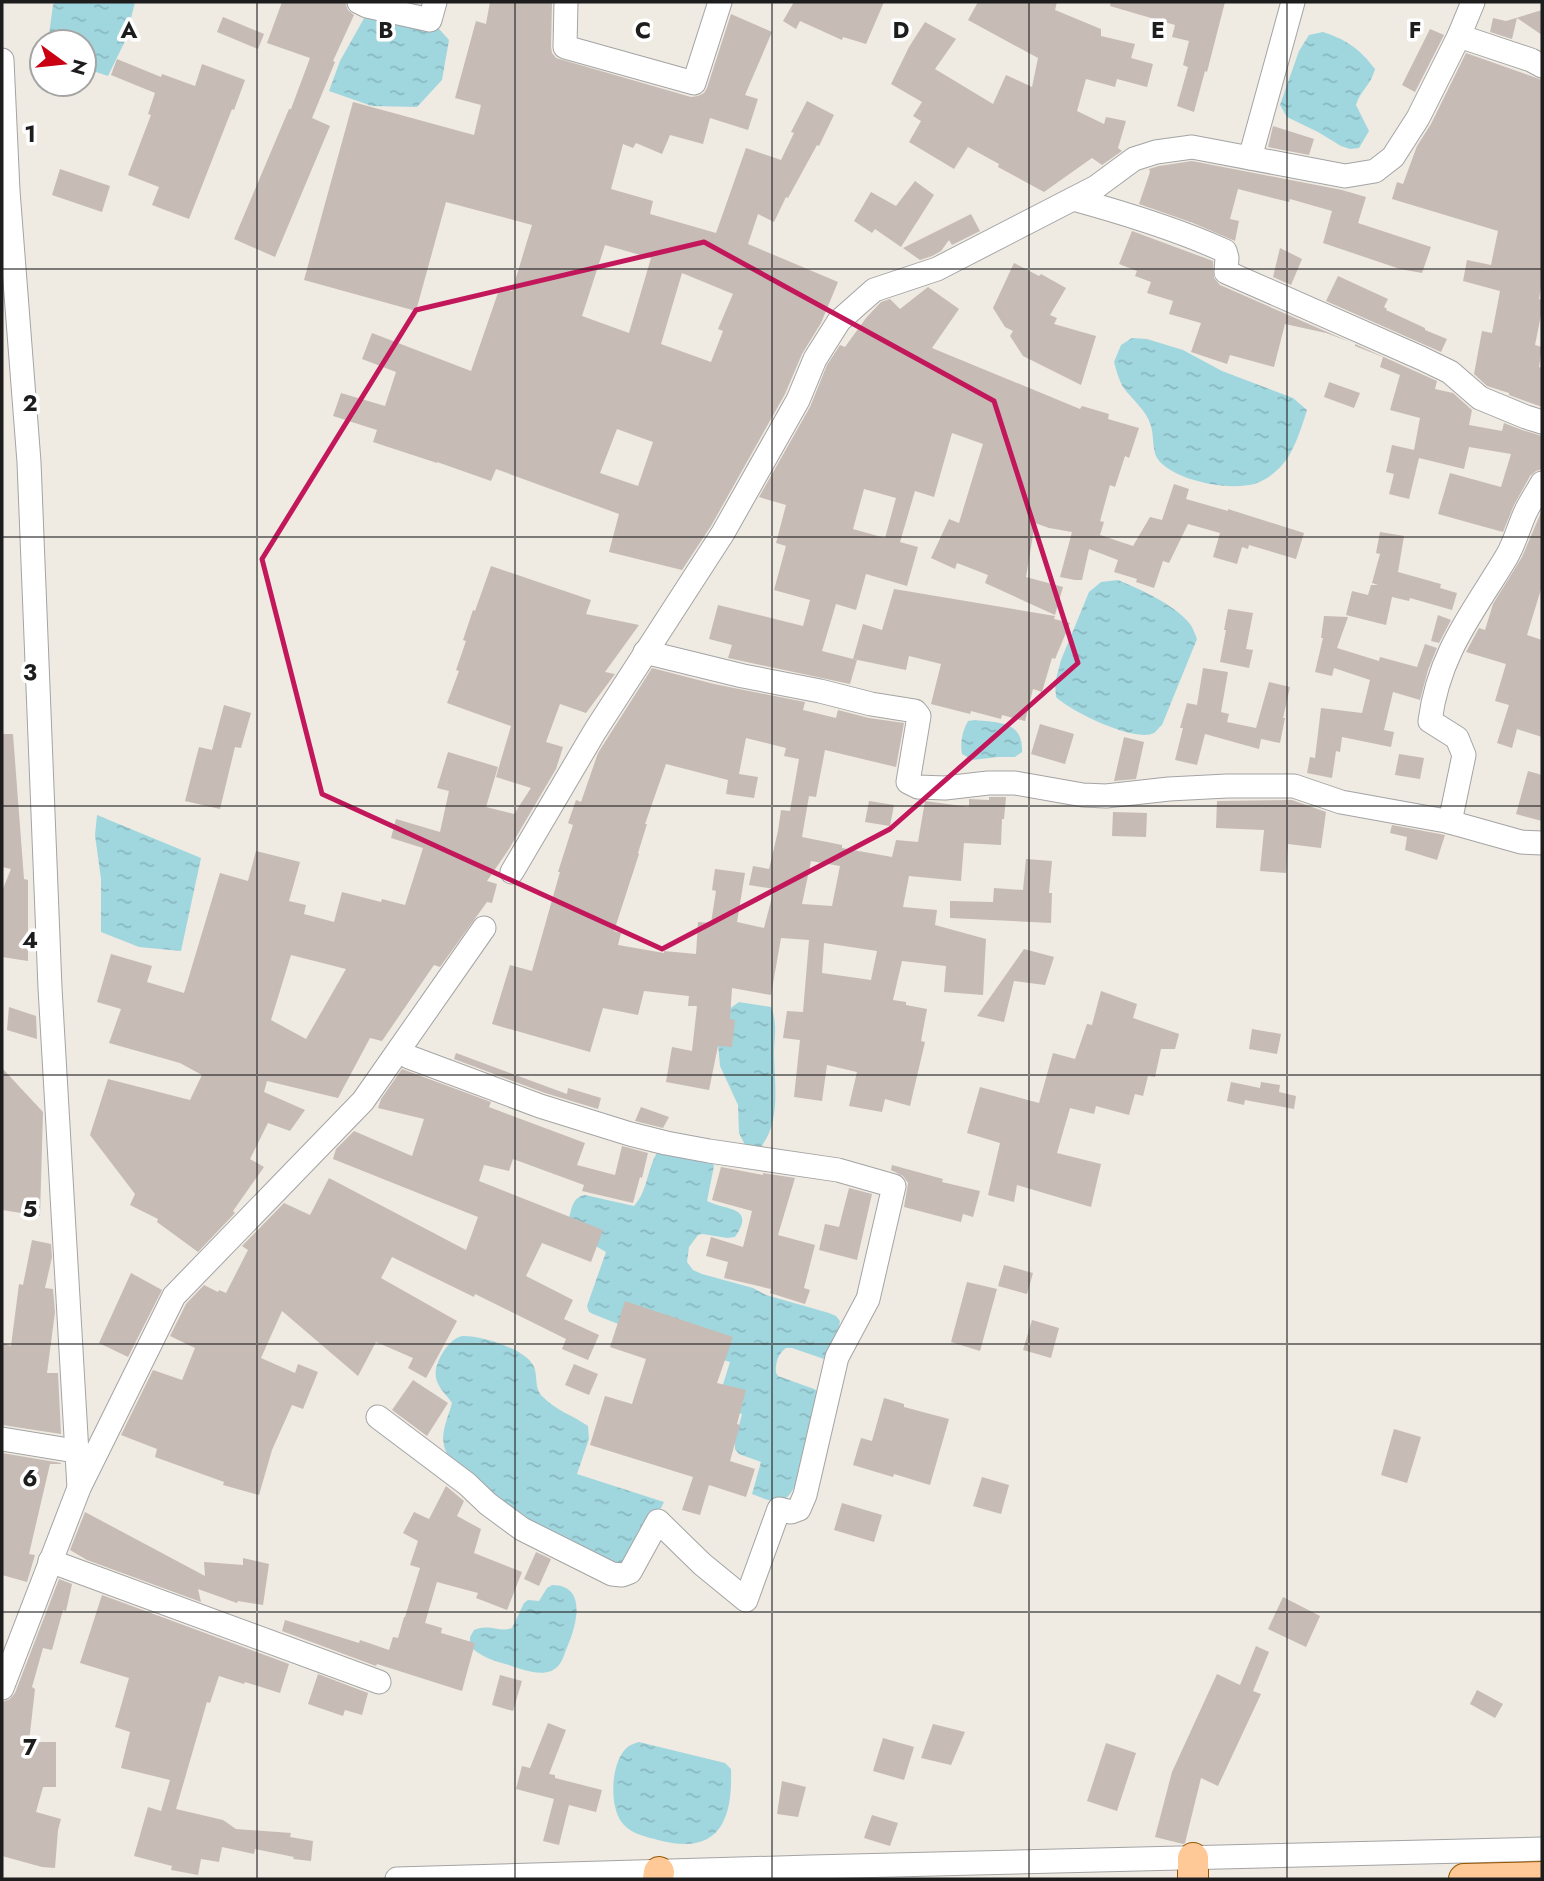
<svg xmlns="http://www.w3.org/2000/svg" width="1544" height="1881" viewBox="0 0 1544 1881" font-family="Jost,sans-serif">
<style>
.water{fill:url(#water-ripples)}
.building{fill:#c7bbb5;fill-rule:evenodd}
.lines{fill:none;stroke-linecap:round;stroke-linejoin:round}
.minor-casing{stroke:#a4a4a4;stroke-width:25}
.major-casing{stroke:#965600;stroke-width:32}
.minor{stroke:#fff;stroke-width:23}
.major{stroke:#ffc897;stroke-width:30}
.marked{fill:none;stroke:#c2185b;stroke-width:5;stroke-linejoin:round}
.grid{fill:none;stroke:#1d1d1d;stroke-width:2;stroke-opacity:0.55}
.grid-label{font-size:23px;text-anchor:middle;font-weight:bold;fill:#1d1d1d;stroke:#fff;stroke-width:7;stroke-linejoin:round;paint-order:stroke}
</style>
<defs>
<pattern id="water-ripples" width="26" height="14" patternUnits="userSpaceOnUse" patternTransform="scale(1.75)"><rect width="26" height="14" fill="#a0d7df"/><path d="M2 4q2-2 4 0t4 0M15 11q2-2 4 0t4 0" fill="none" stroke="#89b8bf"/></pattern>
</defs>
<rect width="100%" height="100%" fill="#efeae2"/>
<g class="water">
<polygon points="55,2 135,2 126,39 108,76 84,68 84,42 48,42 53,5"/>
<polygon points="367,13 431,20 449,40 442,80 417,107 372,106 329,91 340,61"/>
<path d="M1323 32C1347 40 1360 49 1375 69 1371 85 1360 91 1356 105L1369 131 1359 148 1350 149 1341 146 1318 132 1287 117 1280 105 1299 51 1309 35Z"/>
<path d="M1132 338 1147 339 1183 350 1222 371 1293 398 1307 410C1302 426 1294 452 1283 464 1276 472 1266 480 1257 483 1232 492 1172 481 1157 458 1152 449 1154 436 1151 426 1146 409 1133 401 1123 387 1119 380 1116 370 1114 362L1121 345Z"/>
<path d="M1118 580C1141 590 1174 604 1190 624 1193 628 1195 634 1197 639L1162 725C1159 727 1157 731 1154 733 1135 743 1070 711 1056 697L1055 683 1061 660 1089 592 1101 582Z"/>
<path d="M975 720C1000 723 1023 721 1022 752L1015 757H998L973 760 962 754C960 742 962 732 968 721Z"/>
<polygon points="97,815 201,858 181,951 139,947 101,932 101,879 95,835"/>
<path d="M739 1002 771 1007C777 1022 775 1034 774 1050 774 1082 782 1122 760 1148L745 1145 739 1133 738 1105 720 1066 718 1044 725 1012Z"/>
<path d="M658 1151 712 1161 714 1166 707 1201C727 1211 756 1206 735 1237L727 1238 703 1234 698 1235 689 1247 687 1262 693 1270 702 1274 753 1288 766 1295 829 1313 836 1316 840 1321 838 1336 827 1360 792 1348H786C778 1354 775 1363 776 1373L778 1376 814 1389 819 1392C814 1414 804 1499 779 1501 770 1502 760 1497 752 1494L761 1462 739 1454 735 1449V1441L742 1414 716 1407 730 1362C684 1349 638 1332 593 1314L589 1312 587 1306 606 1252 594 1245 569 1218C572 1207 573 1197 585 1195L634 1206C648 1191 647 1168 658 1151Z"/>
<path d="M462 1336C480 1335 527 1349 534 1367 538 1377 534 1389 543 1397 555 1410 574 1416 588 1426L589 1439 577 1474 664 1502 654 1522 627 1568 525 1524 451 1460C436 1439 446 1425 452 1403 446 1394 438 1388 436 1378 433 1364 448 1339 462 1336Z"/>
<path d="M552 1585C587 1585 577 1624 568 1645 564 1654 562 1667 551 1671 539 1676 520 1669 509 1665 495 1661 480 1657 470 1646V1637L474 1630C490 1623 499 1633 512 1628L524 1603 528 1600 539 1601 547 1588Z"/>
<path d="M639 1742 725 1763 731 1769C733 1822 718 1856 658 1840 647 1837 632 1834 624 1825 608 1809 610 1759 629 1746 632 1744 636 1743 639 1742Z"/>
</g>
<g class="building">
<polygon points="282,2 345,2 348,10 354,15 333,61 335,62 312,118 330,126 275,257 234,239 289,109 291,109 310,58 267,43"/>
<path d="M490 2H552L551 47 552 53 556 58 691 97 698 96 704 93 707 88 731 14 772 32 745 95 758 99 748 130 710 118 703 144 670 135 662 154 636 143 633 148 623 144 611 189 653 201 650 214 716 233 746 148 781 160 794 133 791 132 807 101 834 115 819 146 817 145 788 198 786 197 774 222 758 214 748 244 838 282 821 323 802 354 785 394 711 526 682 570 609 552 619 514 496 469 491 481 437 462V463L373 442 377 430 333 416 341 393 385 406 396 372 362 359 372 333 471 371 500 287 512 291 532 225 446 202 416 311 304 280 353 102 474 135 481 105 455 98 476 21 486 24ZM605 245 651 258 629 333 582 316ZM682 273 733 294 718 329 723 331 711 362 661 344ZM617 429 653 442 638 486 600 473Z"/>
<polygon points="794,2 884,2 866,44 843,37 842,40 800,21 796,29 783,21"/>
<polygon points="978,2 1057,2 1055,10 1101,29 1101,36 1135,44 1131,58 1153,64 1147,87 1117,79 1115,87 1086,79 1077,111 1104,124 1106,117 1126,121 1118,148 1122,151 1102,165 1092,158 1044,192 998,167 999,164 968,147 954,169 909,142 921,121 913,116 922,102 891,84 909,47 925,22 956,39 935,69 993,104 1006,75 1032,87 1038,58 968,20"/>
<polygon points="1111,2 1225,2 1207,72 1205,71 1194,112 1177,106 1188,67 1183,65 1189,41 1172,37 1175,25 1110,6"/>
<polygon points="1542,10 1542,35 1517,18 1512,39 1490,32 1493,18 1506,21"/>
<polygon points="223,17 264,34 258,49 217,32"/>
<polygon points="1430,29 1444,35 1415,92 1402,85"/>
<polygon points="1466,53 1542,80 1542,280 1539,299 1542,300 1542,310 1535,345 1542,347 1539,367 1542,368 1542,407 1509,395 1509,393 1487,386 1474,374 1482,331 1492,333 1500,291 1463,281 1467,260 1491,265 1498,231 1392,199 1397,182 1403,184 1417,146 1431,124"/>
<polygon points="117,59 161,77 162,74 195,86 202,64 245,80 234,110 232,109 189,219 152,205 159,187 128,175 151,115 148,114 155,93 111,75"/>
<polygon points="1273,126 1314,139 1309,155 1268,147"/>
<polygon points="1192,161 1342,190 1366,197 1358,223 1431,247 1422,273 1400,269 1323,243 1332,211 1290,199 1289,202 1238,189 1230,219 1239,221 1235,241 1193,223 1139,204 1150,172 1149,169 1159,166"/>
<polygon points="60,169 110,186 102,212 52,195"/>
<polygon points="915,181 934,195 901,247 875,229 872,233 854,221 871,192 896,206"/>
<polygon points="971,214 980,231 952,245 949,240 941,251 932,256 920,260 903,248"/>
<polygon points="1132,231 1213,261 1214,278 1220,285 1350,342 1326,333 1285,324 1274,367 1230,355 1227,364 1191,352 1201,323 1169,314 1173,301 1147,293 1151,282 1135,276 1137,271 1119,264"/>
<polygon points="1280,248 1302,259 1291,285 1273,277"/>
<polygon points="1014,263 1039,276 1041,274 1066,288 1050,315 1057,318 1054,324 1096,336 1081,385 1023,356 1010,336 1013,331 1005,327 993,308"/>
<polygon points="1338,276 1388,299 1384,307 1387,309 1386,310 1425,328 1425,330 1447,339 1441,352 1326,301"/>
<path d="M928 287 959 309 932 348 1080 409 1082 406 1109 414 1108 419 1139 428 1129 458 1125 456 1115 487 1110 485 1100 521 1104 522 1100 535 1133 546 1150 517 1162 520 1174 484 1189 489 1186 499 1228 511V509L1304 533 1296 559 1249 545 1248 549 1242 547 1237 564 1213 557 1220 533 1188 524 1169 563 1163 561 1154 588 1136 582 1137 579 1114 572 1118 560 1089 549 1082 580H1075L1060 577 1072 532 1049 528 1035 523 1026 577 1063 587 1055 615 985 583 988 575 957 563 955 569 931 558 949 519 959 523 983 444 952 433 934 497 915 491 900 542 918 547 907 586 866 574 856 610 836 604 822 651 857 660 850 684 728 658 732 645 709 639 718 605 803 626 810 600 774 590 786 546 776 543 786 505 759 497 810 407 827 365 840 345 845 347 866 318 881 302 890 299 900 309ZM864 489 896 498 885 538 853 529Z"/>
<polygon points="1355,344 1437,381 1435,389 1453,393 1472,410 1469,425 1502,431 1504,423 1522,430 1542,436 1542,469 1536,471 1530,476 1514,505 1503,532 1438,514 1450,473 1501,487 1511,454 1469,447 1464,469 1419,458 1409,499 1389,494 1394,474 1386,472 1392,445 1414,450 1420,418 1390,410 1400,375 1380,367 1383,357 1355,346"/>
<polygon points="1329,382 1360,393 1354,408 1324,397"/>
<polygon points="1542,510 1542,586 1527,635 1542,640 1542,737 1517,729 1512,748 1497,743 1509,705 1495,701 1506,664 1466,652 1479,628 1485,630 1493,604 1522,557"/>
<polygon points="1380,532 1404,536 1398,572 1441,584 1440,588 1457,593 1452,610 1410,598 1409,601 1392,597 1386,625 1346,615 1352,591 1368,595 1371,585 1378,585 1372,583 1380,554 1376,553"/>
<path d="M491 566 591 600 586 614 639 625 605 672 615 674 586 713 560 704 546 742 563 747 556 769 509 849 487 881 497 884 492 903 487 902 440 967 434 965 382 1041 370 1038 338 1098 267 1081 264 1092 305 1110 290 1131 268 1123 250 1159 264 1167 233 1211 235 1213 198 1252 157 1222 158 1219 130 1205 135 1194 90 1135 108 1079 190 1100 202 1075 180 1063 109 1043 121 1009 97 1002 111 954 152 966 147 982 184 993 220 873 248 881 256 851 300 862 289 901 306 905 304 914 334 922 342 892 381 902 382 899 405 905 423 848 391 838 396 819 440 832 449 791 437 788 448 752 498 767 486 807 514 814 531 788 496 777 511 726 447 703 459 671 456 670 466 641 463 640 473 610 475 611ZM291 955 346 969 306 1039 271 1020Z"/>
<polygon points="894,589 1055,616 1054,619 1070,623 1055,659 1052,658 1042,692 1033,689 1025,721 1002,715 1001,719 971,711 970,714 931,704 941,664 909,656 906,670 853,659 863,624 882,630"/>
<polygon points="1228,609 1253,613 1246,649 1253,650 1249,668 1220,662 1226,630 1224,630"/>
<polygon points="1438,615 1451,620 1439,643 1431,641"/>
<polygon points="1324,616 1348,617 1337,648 1379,661 1380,657 1417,667 1425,644 1437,648 1428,670 1420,700 1393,692 1384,730 1394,732 1391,747 1342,737 1340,752 1336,751 1332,778 1307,773 1310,757 1315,758 1321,708 1362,713 1370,680 1334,668 1332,676 1315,672 1323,638 1321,638"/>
<path d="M652 668 714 684 805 702 803 710 836 718 838 710 869 718 904 723 896 767 825 750 816 797 809 796 802 837 842 845V848L892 857 896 840 918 842 925 801 969 807V799L989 800V797H1006L1004 819H1002L1001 845 964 843 961 881 909 876 903 907 937 910 935 925 986 939 983 995 944 992 946 966 902 961 893 1000 906 1002V1005L927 1009 921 1041 925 1042 910 1106 885 1099 882 1112 849 1106 857 1072 827 1065 822 1101 794 1097 800 1040 783 1038 787 1011 803 1012 809 940 781 938 771 995 732 988 730 1019 735 1020 732 1047 718 1046 709 1090 666 1082 672 1047 692 1051 697 1006H688L689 996 644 991 638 1015 603 1008 590 1052 492 1024 510 965 532 971 560 872H558L573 825 568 823 576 800 581 802 598 753ZM746 738 786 748 784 756 799 759 790 811 781 810 778 831 769 869 753 866 749 885 774 889 764 928 737 922 745 873 715 869 712 890 716 891 711 923 698 922 696 954 664 951V953L618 945 621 933 614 931 639 854 638 853 647 824H645L666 764 728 780 726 794 754 798 758 777 739 774ZM811 861 840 866 832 906 802 904ZM824 943 877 951 871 980 822 973Z"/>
<polygon points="1203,668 1228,672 1221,712 1229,714 1227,722 1256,728 1269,682 1290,687 1283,718 1285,718 1280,743 1261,739 1259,749 1205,734 1197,765 1175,760 1183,728 1180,728 1187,703 1197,705"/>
<polygon points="224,705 251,713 241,748 235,747 220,809 185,801 199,747 212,750"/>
<polygon points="1040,724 1074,734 1065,764 1031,754"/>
<polygon points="2,734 13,734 24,879 28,880 28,961 2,957 2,891 11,869 2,867"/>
<polygon points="1124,737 1144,742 1136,779 1114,781"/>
<polygon points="1399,754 1424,758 1420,779 1395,775"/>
<polygon points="1528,771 1542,775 1542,821 1516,814"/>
<polygon points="1292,800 1326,812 1321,848 1288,844 1286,873 1260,871 1264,830 1216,828 1217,801"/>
<polygon points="869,801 894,805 890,826 865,822"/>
<polygon points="1113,812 1147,813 1146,837 1112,836"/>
<polygon points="1392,825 1445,835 1437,860 1405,850 1407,837 1390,833"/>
<polygon points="1026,859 1052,861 1049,893 1052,893 1051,923 950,918 950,901 993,902 994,888 1023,890"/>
<polygon points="1024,949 1054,957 1045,985 1014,981 1004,1022 977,1016"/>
<polygon points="1101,991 1137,1004 1133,1018 1179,1034 1175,1049 1161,1049 1155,1077 1148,1076 1143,1096 1135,1094 1129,1115 1096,1106 1094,1114 1070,1108 1057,1153 1101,1164 1091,1207 1017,1185 1014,1202 988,1195 1000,1143 967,1133 980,1087 1039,1103 1053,1053 1075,1059 1087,1024 1092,1025"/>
<polygon points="9,1007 36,1016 37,1039 7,1030"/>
<polygon points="1252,1029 1281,1034 1277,1054 1249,1049"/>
<polygon points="456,1053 567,1094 568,1088 601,1098 598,1109 545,1093 454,1059"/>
<polygon points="2,1068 43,1112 40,1216 2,1210"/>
<polygon points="402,1069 491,1102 489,1107 585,1143 577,1165 615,1175 622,1146 648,1153 642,1178 640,1177 633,1203 582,1191 584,1185 513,1159 509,1171 484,1165 479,1181 603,1230 591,1262 542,1243 526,1276 573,1300 564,1319 599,1335 588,1360 562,1349 566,1339 475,1294 474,1297 392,1257 381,1278 457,1321 426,1378 408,1368 413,1358 376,1342 358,1376 282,1311 261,1358 295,1373 298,1364 318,1372 303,1409 292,1405 272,1450 259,1495 223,1485 224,1482 155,1457 157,1449 121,1435 153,1370 182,1380 195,1348 170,1336 186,1304 204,1285 218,1292 219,1290 226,1293 248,1250 242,1246 284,1203 310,1215 329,1178 466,1250 478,1217 333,1159 336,1149 354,1131 412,1156 424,1119 378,1108 381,1099"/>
<polygon points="1231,1082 1260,1088 1261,1082 1280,1085 1279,1092 1296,1096 1294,1109 1245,1100 1244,1105 1227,1101"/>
<polygon points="641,1107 669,1117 663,1128 635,1121"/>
<polygon points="892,1165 943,1179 942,1182 980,1191 973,1217 963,1214 961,1222 904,1207 908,1183 903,1176 891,1170"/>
<polygon points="721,1167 763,1175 763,1173 795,1178 778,1235 815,1245 804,1288 810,1290 805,1304 770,1293 771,1289 724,1278 728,1262 706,1256 711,1237 743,1247 752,1211 712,1200"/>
<polygon points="849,1188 872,1194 857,1260 819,1250 825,1224 839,1227"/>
<polygon points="32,1240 51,1244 52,1257 45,1288 53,1289 55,1312 47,1373 58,1373 61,1434 2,1425 2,1343 11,1346 19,1284 23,1285"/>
<polygon points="1004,1265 1033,1273 1027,1294 998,1286"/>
<polygon points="131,1273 162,1290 128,1357 99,1343"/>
<polygon points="967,1282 997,1289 980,1351 951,1342"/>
<polygon points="625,1301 733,1337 717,1383 746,1390 737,1424 740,1425 730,1461 755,1469 746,1497 709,1485 700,1515 682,1510 693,1477 590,1445 605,1396 632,1404 646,1359 610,1347"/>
<polygon points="1032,1320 1059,1328 1051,1358 1023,1350"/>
<polygon points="574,1364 598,1374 589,1395 565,1385"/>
<polygon points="413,1380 448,1403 427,1436 392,1410"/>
<polygon points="884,1398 904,1404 904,1407 949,1419 930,1485 894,1474 893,1477 853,1465 861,1438 872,1441"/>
<polygon points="1394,1429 1421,1437 1407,1483 1381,1475"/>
<polygon points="2,1453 61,1463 61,1464 50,1464 29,1554 35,1555 27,1582 2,1575"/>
<polygon points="982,1477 1009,1485 1001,1514 973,1506"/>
<polygon points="446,1486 464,1501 457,1516 481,1529 474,1553 522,1572 507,1610 476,1598 478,1593 437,1582 425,1623 442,1628 441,1633 475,1643 462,1691 377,1664 376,1666 282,1631 285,1620 359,1643 360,1640 389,1650 393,1637 398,1638 404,1617 405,1617 420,1568 410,1565 418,1541 403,1533 414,1512 429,1519"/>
<polygon points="842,1503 882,1515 874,1542 834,1530"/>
<polygon points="85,1512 205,1576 204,1562 243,1565 243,1558 269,1564 263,1605 238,1601 237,1603 198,1589 201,1602 87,1560 70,1550"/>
<polygon points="536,1552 551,1559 539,1586 524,1579"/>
<polygon points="59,1579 72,1584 66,1611 63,1610 52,1650 43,1648 32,1687 35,1689 29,1742 56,1742 56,1787 43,1787 36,1812 61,1819 58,1830 55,1868 42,1867 2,1856 2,1702 10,1699 15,1693"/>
<polygon points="102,1595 289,1664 280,1693 245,1682 244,1684 219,1676 210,1703 207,1702 176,1809 223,1820 236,1829 291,1833 290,1837 313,1841 311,1861 293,1859 294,1857 255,1849 254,1854 222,1847 219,1862 201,1859 198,1875 171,1870 172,1866 134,1856 148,1807 161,1811 170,1780 121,1768 130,1732 115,1727 129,1678 80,1663"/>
<polygon points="1283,1597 1320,1616 1306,1647 1268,1629"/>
<polygon points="1256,1646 1269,1652 1253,1691 1261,1694 1218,1786 1201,1778 1185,1843 1183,1844 1155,1837 1172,1772 1217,1674 1240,1685"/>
<polygon points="318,1674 368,1693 362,1715 345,1710 343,1716 308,1704"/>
<polygon points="500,1675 522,1681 513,1711 492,1705"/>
<polygon points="1477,1690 1503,1704 1495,1718 1470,1704"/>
<polygon points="548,1723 566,1730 549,1774 555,1775 555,1778 602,1790 596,1812 569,1805 559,1845 543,1841 554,1799 516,1789 522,1766 530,1768"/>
<polygon points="933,1724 965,1732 951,1765 921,1758"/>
<polygon points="883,1738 914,1747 904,1780 873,1771"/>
<polygon points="1106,1743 1136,1753 1117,1811 1087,1801"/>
<polygon points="782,1781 806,1787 798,1817 777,1814"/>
<polygon points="872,1815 898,1823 890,1846 864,1838"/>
</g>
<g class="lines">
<g class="minor-casing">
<g id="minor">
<polyline points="359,2 367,6 430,20 435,2"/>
<polyline points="566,2 565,47 694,83 720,2"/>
<polyline points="1459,36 1531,60 1542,66"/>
<polyline points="2,60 8,191 29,462 50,988 79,1488"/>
<polyline points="1250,158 1293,2"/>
<path d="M1073 199C1124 213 1177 229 1225 251L1227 258 1226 272 1421 358 1450 372 1480 398 1526 417 1542 422"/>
<polyline points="645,652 743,676 820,691 871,704 915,711 919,716 908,782 918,787 945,788 988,783 1015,783 1083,795 1106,796 1169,789 1227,786 1294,786 1341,802 1446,821 1521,842 1542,843"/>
<path d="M1450 822 1464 755 1457 738 1430 721C1439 652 1473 613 1507 556 1515 542 1519 526 1526 511 1531 501 1537 492 1542 483"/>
<polyline points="512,872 595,731 723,533 798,400 815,359 839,321 874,290 937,269 1096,187 1134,159 1156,152 1192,147 1345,176 1375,171 1393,157 1418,118 1459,36 1473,2"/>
<polyline points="378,1417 467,1484 488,1504 522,1529 612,1574 622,1575 630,1572 658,1521 702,1564 746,1600 779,1509 791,1512 799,1509 805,1495 837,1357 868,1299 894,1186 838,1170 709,1151 666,1143 630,1134 540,1106 409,1057"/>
<polyline points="2,1439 75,1451"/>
<polyline points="50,1561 379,1682"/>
<polyline points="2,1688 79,1488 174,1296 363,1101 484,928"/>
<polyline points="397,1879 811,1867 1542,1849"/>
</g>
</g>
<g class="major-casing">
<g id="major">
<polyline points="1193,1858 1193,1879"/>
<polyline points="658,1879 659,1872"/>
<polyline points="1464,1879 1542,1877"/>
</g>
</g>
<use href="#minor" class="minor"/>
<use href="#major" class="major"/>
</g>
<path class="marked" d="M704 242 994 401 1078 663 890 829 662 949 322 794 262 559 416 310Z"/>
<path class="grid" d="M257 2V1879M515 2V1879M772 2V1879M1029 2V1879M1287 2V1879M2 269H1542M2 537H1542M2 806H1542M2 1075H1542M2 1344H1542M2 1612H1542"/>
<g class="grid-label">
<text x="129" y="38">A</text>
<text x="386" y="38">B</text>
<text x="643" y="38">C</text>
<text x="901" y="38">D</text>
<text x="1158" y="38">E</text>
<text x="1415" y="38">F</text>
<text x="30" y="142">1</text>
<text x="30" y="411">2</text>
<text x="30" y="680">3</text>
<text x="30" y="948">4</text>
<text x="30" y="1217">5</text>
<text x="30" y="1486">6</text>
<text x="30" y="1755">7</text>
</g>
<rect width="1544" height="1881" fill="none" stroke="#1d1d1d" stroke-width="7"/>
<g transform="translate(63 63) rotate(105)"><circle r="33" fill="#ffffff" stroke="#a5a5a5" stroke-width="2"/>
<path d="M0-5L12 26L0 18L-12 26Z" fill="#ca0013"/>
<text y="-10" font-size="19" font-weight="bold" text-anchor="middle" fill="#1d1d1d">N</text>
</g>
</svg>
